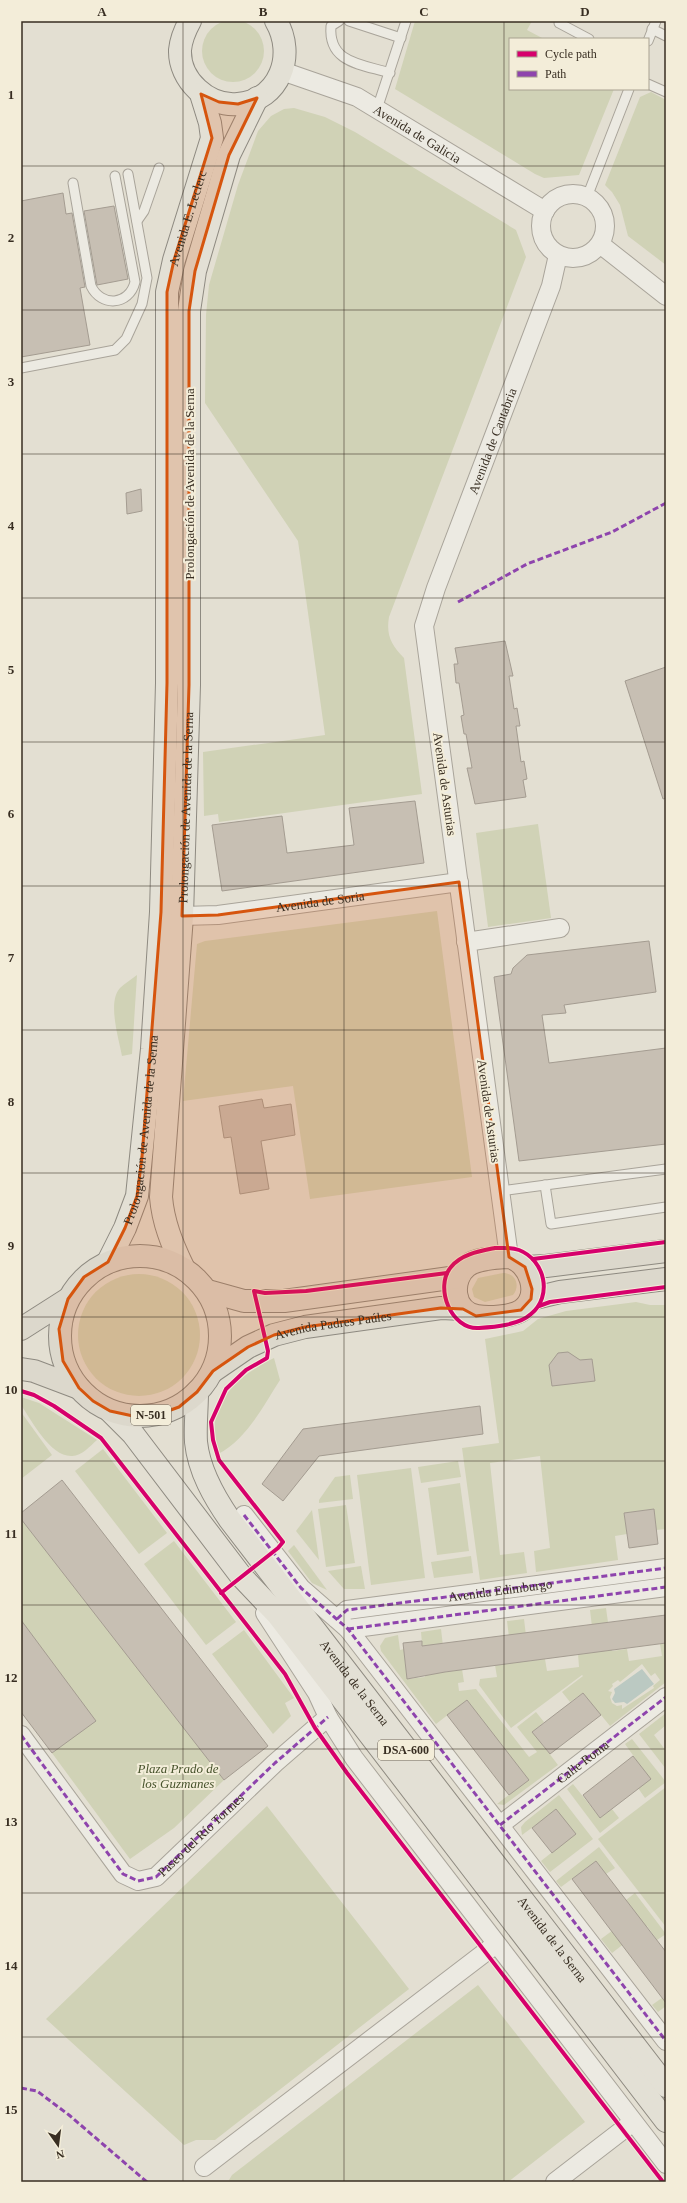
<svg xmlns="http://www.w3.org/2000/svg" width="687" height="2203" viewBox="0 0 687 2203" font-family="'Times New Roman',serif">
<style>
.green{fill:#d0d2b6;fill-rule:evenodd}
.water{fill:#bbc9c2}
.building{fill:#c7bfb3;stroke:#a49c91}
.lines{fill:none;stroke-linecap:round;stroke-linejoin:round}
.service-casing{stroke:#a9a49a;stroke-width:11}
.minor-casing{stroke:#a9a49a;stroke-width:20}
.primary-casing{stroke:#8e8a81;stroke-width:24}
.trunk-casing{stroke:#8e8a81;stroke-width:24}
.service{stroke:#eceae2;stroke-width:9}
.minor{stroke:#eceae2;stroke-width:18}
.primary{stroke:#e3e0d5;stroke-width:22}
.trunk{stroke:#dcd8cc;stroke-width:22}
.quiet{stroke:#8e44ad;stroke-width:3;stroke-dasharray:6 3;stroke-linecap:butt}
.cycleway-casing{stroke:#f3edd9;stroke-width:6}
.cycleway{stroke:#d6006c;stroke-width:4}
.marked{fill:#d6550e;fill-opacity:0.2;stroke:#d6550e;stroke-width:3;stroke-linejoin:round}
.grid{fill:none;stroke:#382e22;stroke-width:1;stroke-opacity:0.55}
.labels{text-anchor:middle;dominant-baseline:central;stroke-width:4;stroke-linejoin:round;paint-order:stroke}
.shield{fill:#f3edd9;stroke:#706759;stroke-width:1}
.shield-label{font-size:12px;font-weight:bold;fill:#382e22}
.street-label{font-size:13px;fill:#382e22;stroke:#f3edd9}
.park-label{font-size:13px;font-style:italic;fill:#46522b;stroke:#f3edd9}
.neatline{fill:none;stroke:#382e22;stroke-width:1.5}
.grid-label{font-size:13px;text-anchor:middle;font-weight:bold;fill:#382e22}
</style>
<rect width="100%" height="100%" fill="#e3dfd2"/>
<g class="green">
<circle cx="233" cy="51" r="31"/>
<polygon points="415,21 532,21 527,30 544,39 510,39 510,89 614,89 579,175 544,178 535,174 395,89"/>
<polygon points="651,92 666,100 666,265 628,236 620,205 612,192 605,185 640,97"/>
<path d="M294 108 325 117 355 132 516 230 526 257 389 617C386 635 391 645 404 658L422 794 219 822 218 814 204 816 203 752 325 735 298 541 205 403 206 315 209 285 238 185 258 131 271 116 284 109Z"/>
<polygon points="538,824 551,918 488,927 476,833"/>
<polygon points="437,911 472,1177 310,1199 293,1086 183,1101 197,944 205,941"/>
<path d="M137 975 132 1054 122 1056C119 1039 107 1002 120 988 125 983 132 979 137 975Z"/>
<path d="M503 1273C515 1273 521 1285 513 1295L485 1302 474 1297 472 1289 478 1278Z"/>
<circle cx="139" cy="1335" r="61"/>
<polygon points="636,1302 650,1305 666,1305 666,1529 656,1530 653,1509 624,1513 627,1534 615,1536 618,1560 536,1572 534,1551 550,1548 540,1456 490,1463 500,1555 524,1552 527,1573 480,1580 462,1448 499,1443 485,1339 523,1331 538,1319 566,1311"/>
<path d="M274 1358 280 1380C264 1405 246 1440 218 1454 217 1444 214 1432 215 1422 220 1390 248 1371 274 1358Z"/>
<path d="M21 1397 39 1403 97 1440C90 1446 81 1457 71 1456 50 1456 32 1421 21 1405Z"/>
<polygon points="21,1412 52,1455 21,1479"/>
<polygon points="103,1449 167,1533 139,1554 75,1471"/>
<polygon points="458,1461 461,1477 421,1483 418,1467"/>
<polygon points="411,1468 425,1578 371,1585 357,1475"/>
<polygon points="350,1475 353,1499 319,1503 319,1500 335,1477"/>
<polygon points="460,1483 469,1551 437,1555 428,1488"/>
<polygon points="346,1505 355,1563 326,1567 318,1509"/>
<polygon points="312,1510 319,1560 296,1531"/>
<polygon points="21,1519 224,1780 174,1828 130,1859 52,1753 95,1721 21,1620"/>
<polygon points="174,1541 236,1622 206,1645 144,1564"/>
<polygon points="294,1545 327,1590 312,1583 288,1551"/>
<polygon points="471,1556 473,1573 434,1578 431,1562"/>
<polygon points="361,1566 365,1589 344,1589 328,1571"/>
<path d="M606 1608 612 1651 627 1649 629 1661 662 1656 660 1644 666 1643V1682L610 1726 583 1693 570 1702 562 1692 583 1676 582 1675 511 1728 479 1685 480 1679 497 1677 495 1665 512 1662 507 1621 524 1619 529 1661 545 1659 547 1671 579 1667 578 1654 595 1652 590 1610ZM642 1664 651 1676 655 1673 660 1680 653 1686 654 1688 622 1709V1705L617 1706 612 1703 610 1697 612 1692 608 1691 613 1686 612 1684 618 1680 620 1682Z"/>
<polygon points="441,1629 446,1672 462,1669 464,1682 458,1683 459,1691 476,1689 529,1757 537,1752 517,1727 536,1712 544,1722 533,1732 558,1765 504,1805 497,1804 528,1780 467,1700 436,1724 381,1651 380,1646 385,1638 398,1635 400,1650 404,1649 407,1679 425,1677 421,1632"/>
<polygon points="244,1630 294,1698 285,1703 291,1716 273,1734 212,1654"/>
<polygon points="666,1713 666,1725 654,1735 666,1751 666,1769 639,1734"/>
<polygon points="632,1739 666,1782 645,1798 638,1788 650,1779 625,1744"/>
<polygon points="573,1784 600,1818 612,1809 619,1818 600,1833 567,1789"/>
<polygon points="666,1787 666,1927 598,1839"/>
<polygon points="559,1795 593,1839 550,1872 541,1861 575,1834 556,1810 522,1835 521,1827 525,1822"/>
<polygon points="267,1806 409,1989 215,2140 196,2140 184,2145 46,2019"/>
<polygon points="599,1847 615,1868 606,1874 596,1861 561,1887 556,1881"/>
<polygon points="635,1893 666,1934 657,1940 647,1926 612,1953 601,1939 636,1913 626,1900"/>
<polygon points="478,1985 585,2122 508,2182 232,2182 229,2180 232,2175"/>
<polygon points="666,1995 666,2006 658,2012 652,2005"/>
</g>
<polygon class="water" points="642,1669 654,1684 627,1704 624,1702 615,1703 612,1699 615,1693 614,1689"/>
<g class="building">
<polygon points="63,193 66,214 72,213 85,287 80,288 90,345 21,357 21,201"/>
<polygon points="114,206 128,279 97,285 84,211"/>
<polygon points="141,489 142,511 127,514 126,493"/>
<polygon points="505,641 513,676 509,676 514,709 517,708 520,726 516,726 521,762 524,761 527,779 523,780 526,797 475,804 467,768 472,768 466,734 464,734 461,716 464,715 459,683 456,683 454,664 458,664 455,648"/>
<polygon points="666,667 666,798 663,799 625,681"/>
<polygon points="415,801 424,863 222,891 212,825 282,816 287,853 354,845 349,808"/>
<polygon points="649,941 656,992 564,1005 566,1013 542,1015 549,1063 666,1048 666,1144 519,1161 494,977 511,974 513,968 527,955"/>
<polygon points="262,1099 264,1108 291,1104 295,1135 261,1141 269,1189 240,1194 231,1137 224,1138 219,1106"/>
<polygon points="568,1352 580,1360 592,1359 595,1381 552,1386 549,1365 558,1353"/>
<polygon points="480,1406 483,1434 319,1456 283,1501 262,1484 303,1429"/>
<polygon points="62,1480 268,1746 224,1780 21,1519 21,1513"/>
<polygon points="654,1509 658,1544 629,1548 624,1513"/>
<polygon points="666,1615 666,1643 445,1672 407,1679 403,1643 422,1641 422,1646 445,1643"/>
<polygon points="21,1620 96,1721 52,1753 21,1712"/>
<polygon points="583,1693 601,1715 550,1754 532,1732"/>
<polygon points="467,1700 529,1780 509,1795 447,1715"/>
<polygon points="633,1756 651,1779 600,1818 583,1795"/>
<polygon points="556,1809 576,1834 552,1853 532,1828"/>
<polygon points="596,1861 666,1952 666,2003 572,1879"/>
</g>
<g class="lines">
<g class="service-casing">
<g id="service">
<path d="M339 21 331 26C328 63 361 64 390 73"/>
<polyline points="349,21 401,38"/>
<polyline points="561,21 559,23 589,39"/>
<polyline points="652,29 666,36"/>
<polyline points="648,41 656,21"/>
<polyline points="648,84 666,92"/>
<polyline points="377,109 406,21"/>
<path d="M73 183 91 286C101 307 129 306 135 282L115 176"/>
<polyline points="587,197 629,89"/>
<polyline points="137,221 144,211 159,168"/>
<polyline points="21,368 115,350 126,339 142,304 147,278 128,174"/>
<polyline points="545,1185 551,1224 666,1207"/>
<polyline points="500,1191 666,1169"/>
</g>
</g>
<g class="minor-casing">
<g id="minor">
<path id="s1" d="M282 71 357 97 545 211"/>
<circle cx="573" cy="226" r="32"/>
<polyline points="600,244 666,296"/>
<path id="s2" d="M182 916 218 915 459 882"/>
<polyline points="466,942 560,928"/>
<path id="s3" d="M509 1257 424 626 436 588 551 286 558 255"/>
<polyline points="244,1515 301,1588 348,1629 666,2041"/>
<polyline points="265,1613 317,1693 328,1717 354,1758 666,2164"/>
<polyline points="337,1619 347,1610 666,1568"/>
<polyline points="348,1629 666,1587"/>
<path id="s4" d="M21 1735 123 1874 138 1881 156 1877 275 1763 328 1717"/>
<polyline points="500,1825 666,1697"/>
<polyline points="204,2167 496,1944"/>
<polyline points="555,2182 633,2122"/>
</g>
</g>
<g class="primary-casing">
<g id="primary">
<path d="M190 21C185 30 181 39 180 50 179 80 208 107 238 104 280 100 296 55 276 21"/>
<path id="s5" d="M108 1262 125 1228 137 1196 152 1049 161 912 167 683V292L174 260 212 138 210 123 201 94"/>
<path id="s6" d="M183 1267C172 1244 163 1222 161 1197L182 916 189 685V311L195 271 229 155 257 98"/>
<path id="s7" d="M197 1392C197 1408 195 1426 196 1442 199 1471 214 1497 230 1520L666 2086"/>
<polyline points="110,1411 133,1434 241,1576 278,1615 666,2121"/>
</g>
</g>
<g class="trunk-casing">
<g id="trunk">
<circle cx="140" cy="1336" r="80"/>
<path d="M509 1257C530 1262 542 1295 522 1310 512 1317 488 1318 477 1316 452 1312 450 1279 467 1266 477 1258 496 1258 509 1257Z"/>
<polyline points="525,1267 546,1266 666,1251"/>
<polyline points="208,1291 244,1301 284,1301 457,1277"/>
<polyline points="531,1299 560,1292 666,1279"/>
<polyline points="21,1329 68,1299"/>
<polyline points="21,1369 34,1371 79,1388"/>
<path id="s8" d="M213 1371 248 1347 274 1335 305 1327 441 1308 463 1309"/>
</g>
</g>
<use href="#service" class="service"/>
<use href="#minor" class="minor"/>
<use href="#primary" class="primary"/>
<use href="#trunk" class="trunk"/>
<g class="quiet">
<polyline points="458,602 527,564 612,532 666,503"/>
<polyline points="244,1515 301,1588 348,1629 666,2041"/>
<path id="s9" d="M337 1619 347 1610 666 1568"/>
<polyline points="348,1629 666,1587"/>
<polyline points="21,1735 123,1874 138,1881 156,1877 275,1763 328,1717"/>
<path id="s10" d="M500 1825 666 1697"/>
<polyline points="21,2088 37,2091 69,2115 147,2182"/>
</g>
<g class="cycleway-casing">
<g id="cycleway">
<path d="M495 1248C503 1248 511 1247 519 1250 545 1260 553 1296 531 1314 519 1325 495 1327 479 1328 451 1330 434 1287 451 1267 461 1254 480 1251 495 1248Z"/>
<polyline points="533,1259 666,1242"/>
<polyline points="539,1306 550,1302 666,1287"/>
<polyline points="21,1391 34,1395 54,1406 101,1438 285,1674 315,1728 347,1773 663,2182"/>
<polyline points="221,1593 278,1548 283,1542 219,1460 213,1440 211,1422 226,1389 246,1370 267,1358 268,1351 254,1291 265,1293 306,1291 447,1273"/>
</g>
</g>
<use href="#cycleway" class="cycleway"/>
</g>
<path class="marked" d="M201 94 219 102 238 104 257 98 229 155 195 271 189 311V685L182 916 218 915 459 882 509 1257 525 1267 532 1289 531 1299 521 1310 476 1316 463 1309 441 1308 305 1327 274 1335 248 1347 213 1371 197 1392 179 1407 157 1415 133 1416 110 1411 93 1401 79 1388 63 1361 59 1329 68 1299 84 1277 108 1262 125 1228 137 1196 142 1157 161 912 167 683V292L174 260 212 138Z"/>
<path class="grid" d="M183 21V2182M344 21V2182M504 21V2182M21 166H666M21 310H666M21 454H666M21 598H666M21 742H666M21 886H666M21 1030H666M21 1173H666M21 1317H666M21 1461H666M21 1605H666M21 1749H666M21 1893H666M21 2037H666"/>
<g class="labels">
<g class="shield">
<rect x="131" y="1405" width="40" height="20" rx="3"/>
<rect x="378" y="1740" width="56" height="20" rx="3"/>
</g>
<g class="shield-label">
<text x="151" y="1415">N-501</text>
<text x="406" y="1750">DSA-600</text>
</g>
<g class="street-label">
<text stroke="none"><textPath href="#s1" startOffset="150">Avenida de Galicia</textPath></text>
<text stroke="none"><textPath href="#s5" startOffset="1054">Avenida E. Leclerc</textPath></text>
<text stroke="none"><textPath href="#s3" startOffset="834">Avenida de Cantabria</textPath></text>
<text transform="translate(189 484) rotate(-90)">Prolongación de Avenida de la Serna</text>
<text transform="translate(445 784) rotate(82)">Avenida de Asturias</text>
<text stroke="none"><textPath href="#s6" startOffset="464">Prolongación de Avenida de la Serna</textPath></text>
<text stroke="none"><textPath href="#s2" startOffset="139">Avenida de Soria</textPath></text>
<text transform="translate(489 1111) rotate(82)">Avenida de Asturias</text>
<text stroke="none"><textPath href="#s5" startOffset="138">Prolongación de Avenida de la Serna</textPath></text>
<text stroke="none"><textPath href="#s8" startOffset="131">Avenida Padres Paúles</textPath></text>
<text stroke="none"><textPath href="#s9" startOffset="168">Avenida Edimburgo</textPath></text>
<text stroke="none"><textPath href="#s7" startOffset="341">Avenida de la Serna</textPath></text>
<text stroke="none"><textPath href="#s10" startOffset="104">Calle Roma</textPath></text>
<text stroke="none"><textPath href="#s4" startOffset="269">Paseo del Río Tormes</textPath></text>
<text stroke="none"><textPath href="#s7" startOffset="665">Avenida de la Serna</textPath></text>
</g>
<g class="park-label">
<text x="178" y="1768">Plaza Prado de<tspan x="178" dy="15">los Guzmanes</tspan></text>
</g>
</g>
<rect width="687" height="2203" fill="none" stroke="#f3edd9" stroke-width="44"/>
<rect x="509" y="38" width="140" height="52" fill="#f3edd9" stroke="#a8a190"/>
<rect x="517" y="51" width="20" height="6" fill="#d6006c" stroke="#a8a190"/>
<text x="545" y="58" font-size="12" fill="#382e22">Cycle path</text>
<rect x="517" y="71" width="20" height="6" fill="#8e44ad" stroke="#a8a190"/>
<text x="545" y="78" font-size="12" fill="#382e22">Path</text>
<g transform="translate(58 2145) rotate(166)" stroke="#f3edd9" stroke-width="3" paint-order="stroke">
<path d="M0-3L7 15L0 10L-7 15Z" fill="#382e22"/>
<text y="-6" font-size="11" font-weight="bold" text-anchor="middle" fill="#382e22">N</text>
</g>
<rect x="22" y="22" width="643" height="2159" class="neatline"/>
<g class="grid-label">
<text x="102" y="16">A</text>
<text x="263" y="16">B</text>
<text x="424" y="16">C</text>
<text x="585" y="16">D</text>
<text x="11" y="99">1</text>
<text x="11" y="242">2</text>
<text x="11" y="386">3</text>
<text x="11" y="530">4</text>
<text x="11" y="674">5</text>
<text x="11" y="818">6</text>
<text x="11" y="962">7</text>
<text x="11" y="1106">8</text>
<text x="11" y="1250">9</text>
<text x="11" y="1394">10</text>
<text x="11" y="1538">11</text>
<text x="11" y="1682">12</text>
<text x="11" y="1826">13</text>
<text x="11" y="1970">14</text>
<text x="11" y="2114">15</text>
</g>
</svg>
